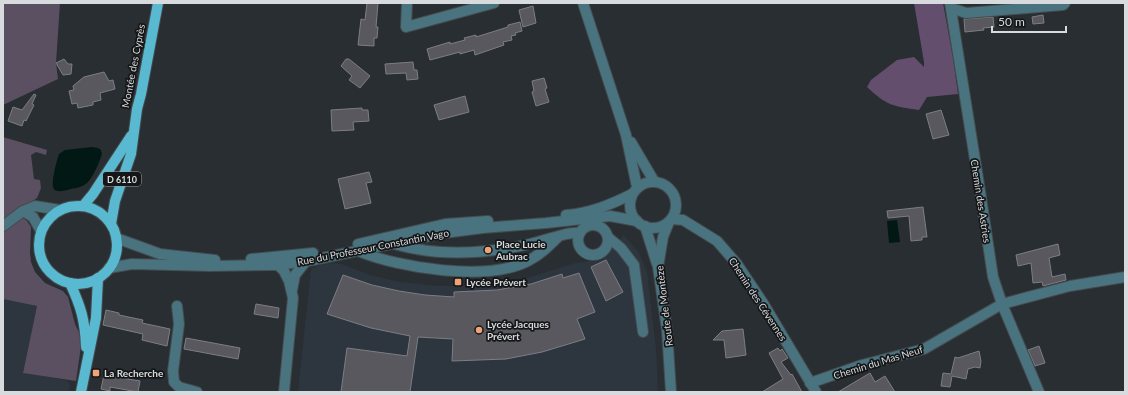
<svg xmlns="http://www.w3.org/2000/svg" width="1128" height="395" viewBox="0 0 1128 395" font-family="Lato,sans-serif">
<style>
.built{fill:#2d363f}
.green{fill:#5b4f62}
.forest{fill:#634f6d}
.water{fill:#011815}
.building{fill:#58585e;stroke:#7d7e85}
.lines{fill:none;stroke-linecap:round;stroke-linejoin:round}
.minor-casing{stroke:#454a4d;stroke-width:12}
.major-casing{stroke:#454a4d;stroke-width:12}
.minor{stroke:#48737f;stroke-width:10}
.major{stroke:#59b9d1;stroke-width:10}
.poi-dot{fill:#efa377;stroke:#141618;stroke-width:1.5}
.labels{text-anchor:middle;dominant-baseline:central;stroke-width:3.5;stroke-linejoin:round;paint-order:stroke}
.shield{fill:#141618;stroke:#9da0a2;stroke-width:1}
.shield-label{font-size:9px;font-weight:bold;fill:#d8dbdd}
.street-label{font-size:10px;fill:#d8dbdd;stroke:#141618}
.poi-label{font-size:10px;font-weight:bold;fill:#d8dbdd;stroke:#141618;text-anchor:start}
</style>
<rect width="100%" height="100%" fill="#292e32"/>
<g class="built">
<polygon points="624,235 639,253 647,272 656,349 658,392 298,392 311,269 327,263 341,264 370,275 395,281 435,286 484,286 521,280 575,263 589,261 604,254"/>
<polygon points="3,299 37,306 23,372 68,381 70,385 69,392 3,392"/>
</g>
<g class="green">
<polygon points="3,3 60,3 56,63 58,79 3,105"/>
<polygon points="3,137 47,150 46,155 36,152 31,155 34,179 40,180 41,188 37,198 30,203 22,217 27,221 31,227 30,253 31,262 35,272 45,283 63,291 68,297 75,324 82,339 76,381 23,373 37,306 3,299"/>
</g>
<path class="forest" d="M914 3H943L953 58 958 94 927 97 919 110C893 106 887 106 867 87L871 80 897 60 914 57 924 67V62Z"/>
<g class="water">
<path d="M92 147 98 148 101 150 102 154C99 163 94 175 88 182 83 187 77 188 71 189 66 190 59 193 55 190 49 187 57 160 59 154L65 150Z"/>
<polygon points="897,220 900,242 889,243 887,221"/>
</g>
<g class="building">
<polygon points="367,3 378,3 376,27 378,27 377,38 374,38 374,46 358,45 361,19 365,20"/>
<polygon points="533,6 536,23 523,27 519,10"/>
<polygon points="1043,15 1044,23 1033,24 1032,17"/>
<polygon points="993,17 994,27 983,28 984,30 965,32 964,19"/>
<polygon points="520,22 522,31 515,33 516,35 511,36 512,40 503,42 504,45 475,55 474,50 460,54 460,52 430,60 427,49 450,42 450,44 465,40 464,38 476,35 476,37 508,27 508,25"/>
<polygon points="64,59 68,64 72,64 71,74 63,75 56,63"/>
<polygon points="346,59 349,59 370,76 360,88 349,80 352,76 341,66"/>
<polygon points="413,62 414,70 417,70 418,79 407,80 406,73 386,74 385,64"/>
<polygon points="104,72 109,81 113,80 115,89 100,93 101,100 93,102 93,105 78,108 77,103 72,104 69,91 74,90 73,86 84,77"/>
<polygon points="544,78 547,88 545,89 549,102 536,106 532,92 534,91 532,81"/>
<polygon points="34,94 36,95 32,104 34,105 26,121 24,120 22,126 8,121 13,107 22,110"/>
<polygon points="465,96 469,112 439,120 434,105"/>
<polygon points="362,108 362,110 368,110 369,121 353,122 354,130 332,131 331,110"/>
<polygon points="941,110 949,135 933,139 926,114"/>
<polygon points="369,172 372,182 366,183 371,203 345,209 338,179"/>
<polygon points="923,207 927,237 922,237 922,240 911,241 909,216 888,218 887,211"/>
<polygon points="1058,244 1060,255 1049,258 1052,277 1065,274 1066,280 1043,286 1042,282 1033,283 1031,263 1018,266 1016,255"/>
<polygon points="606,260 623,292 606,301 591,267"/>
<polygon points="579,273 595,312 577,319 585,339 542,352 506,359 452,361 453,339 418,337 410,392 341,392 347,348 407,356 410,336 371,328 327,314 343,275 372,285 399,291 425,295 454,297 454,292 497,290 531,284 562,274 563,278"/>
<polygon points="256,304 279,308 278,318 254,314"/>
<polygon points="106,310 119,313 119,315 143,320 142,323 170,329 167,346 142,340 143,334 103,325"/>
<polygon points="743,329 746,355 726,358 724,340 713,340 722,331"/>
<polygon points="186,338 240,348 238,359 184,349"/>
<polygon points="1039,346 1045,363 1035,366 1028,350"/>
<polygon points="778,348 780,351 782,349 788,358 781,362 791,375 792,374 802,392 762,392 783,379 769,353"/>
<polygon points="979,351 981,361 980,368 975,367 968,369 966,379 952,376 950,387 941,386 943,373 951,374 955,357 958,358"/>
<polygon points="870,373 875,382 885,376 895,392 838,392"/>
<polygon points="104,375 140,381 138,392 110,387 110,391 101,389"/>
</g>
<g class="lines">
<g class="minor-casing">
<g id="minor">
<polyline points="407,3 406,27 494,3"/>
<polyline points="583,3 626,135 637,187"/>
<polyline points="950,3 980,191 993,277 1002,304 1039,392"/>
<polyline points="951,8 966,13 1063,5 1065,3"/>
<polyline points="631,142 654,181"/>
<circle cx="653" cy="205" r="23"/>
<polyline points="23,211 33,217 41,231"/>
<path d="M566 215C590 213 610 205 632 194"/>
<polyline points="672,219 683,220 717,241 737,264 763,303 816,392"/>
<polyline points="669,222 663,237 658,267 667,330 671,392"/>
<circle cx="593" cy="240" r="15"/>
<polyline points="3,226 23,211 35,206 60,210"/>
<polyline points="645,226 657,264"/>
<polyline points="116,238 160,254 215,260"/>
<polyline points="609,238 621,248 634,265 643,332"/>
<polyline points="358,244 445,224 488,221"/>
<path d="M394 244C439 257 485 254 530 244 543 241 569 231 580 233"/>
<path d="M358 251C399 268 487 282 528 261 540 255 549 246 558 237"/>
<polyline points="251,259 313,253"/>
<polyline points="278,265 284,271 289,281 293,298 284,392"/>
<polyline points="109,268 132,264 210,266 278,265 313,260 444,233 483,228 546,223 610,216 637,221"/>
<polyline points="292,290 295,275 306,261"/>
<polyline points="177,306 179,324 173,371 174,382 179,387 197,392"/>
<polyline points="810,383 862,365 924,349 1002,304 1070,286 1125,277"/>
</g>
</g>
<g class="major-casing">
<g id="major">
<polyline points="83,206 93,194 131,136"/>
<circle cx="78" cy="245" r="39"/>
<polyline points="111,224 115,201 131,154 137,109 141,94 158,3"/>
<path d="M70 283C81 307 85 320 86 347"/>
<polyline points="81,392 96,318 98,278"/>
</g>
</g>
<use href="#minor" class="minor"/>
<use href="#major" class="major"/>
</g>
<g class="poi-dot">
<circle cx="488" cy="250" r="4"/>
<rect x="454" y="278" width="8" height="8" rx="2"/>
<circle cx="479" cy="330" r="4"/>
<rect x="92" y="369" width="8" height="8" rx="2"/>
</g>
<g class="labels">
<rect class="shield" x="103" y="172" width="38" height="14" rx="3"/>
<g class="shield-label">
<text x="122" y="179">D 6110</text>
</g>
<g class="street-label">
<text transform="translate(133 66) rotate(-79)">Montée des Cyprès</text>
<text transform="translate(981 201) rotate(81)">Chemin des Astries</text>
<text transform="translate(373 247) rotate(-11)">Rue du Professeur Constantin Vago</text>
<text transform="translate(758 299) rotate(57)">Chemin des Cévennes</text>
<text transform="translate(664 306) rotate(-97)">Route de Montèze</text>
<text transform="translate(878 362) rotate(-17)">Chemin du Mas Neuf</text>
</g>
<g class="poi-label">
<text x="496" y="244">Place Lucie<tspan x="496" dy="12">Aubrac</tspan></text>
<text x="466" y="282">Lycée Prévert</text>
<text x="487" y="324">Lycée Jacques<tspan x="487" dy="12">Prévert</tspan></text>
<text x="104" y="373">La Recherche</text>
</g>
</g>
<rect width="1128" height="395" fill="none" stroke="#d8dbdd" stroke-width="8"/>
<path d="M992 26v6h74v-6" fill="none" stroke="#d8dbdd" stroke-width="2"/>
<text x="998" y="26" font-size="12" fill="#d8dbdd" stroke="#141618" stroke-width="3" paint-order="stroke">50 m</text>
</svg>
